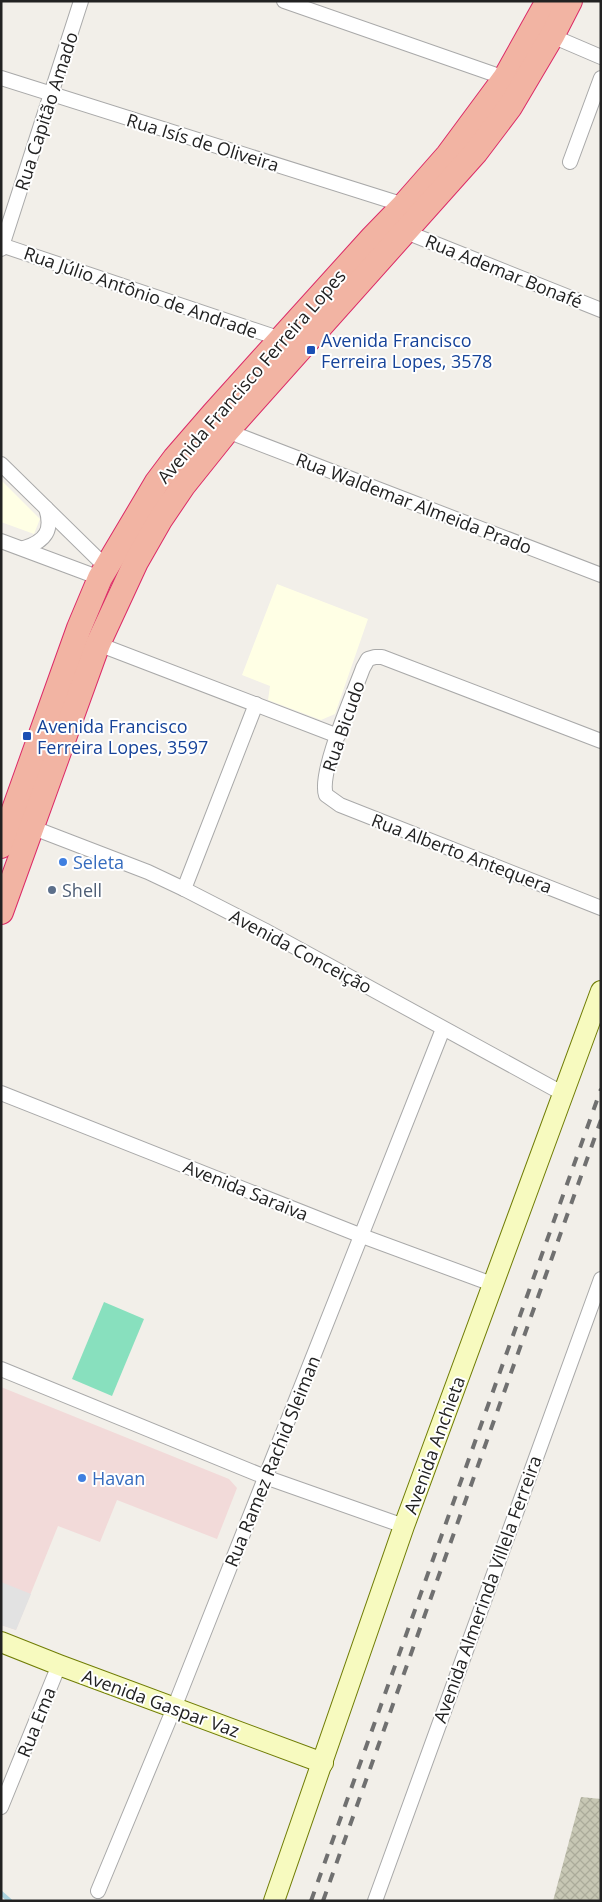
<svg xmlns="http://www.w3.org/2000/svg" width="602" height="1902" viewBox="0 0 602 1902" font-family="'Open Sans',sans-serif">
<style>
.commercial{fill:#f2dad9}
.education{fill:#ffffe5}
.construction{fill:url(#construction-cross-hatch)}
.pitch{fill:#88e0be}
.parking{fill:#e2e2e2}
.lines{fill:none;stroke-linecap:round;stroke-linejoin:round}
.stream{stroke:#aad3df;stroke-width:4.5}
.minor-casing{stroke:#a9a9a9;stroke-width:16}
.secondary-casing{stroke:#707d05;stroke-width:22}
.trunk-casing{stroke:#dc2a67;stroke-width:26}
.minor{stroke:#fff;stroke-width:14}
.secondary{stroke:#f7fabf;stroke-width:20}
.trunk{stroke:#f2b4a3;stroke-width:24}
.rail{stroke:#707070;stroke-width:4;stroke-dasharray:10 10;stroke-linecap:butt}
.transit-dot{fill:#1a4fb4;stroke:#fff;stroke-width:2}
.shop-dot{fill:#3f7fe0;stroke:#fff;stroke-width:2}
.service-dot{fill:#5c6f8a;stroke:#fff;stroke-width:2}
.labels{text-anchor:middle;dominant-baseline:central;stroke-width:4;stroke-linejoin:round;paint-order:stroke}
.street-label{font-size:18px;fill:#222;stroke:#fff}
.transit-label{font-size:18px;fill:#164399;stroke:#fff;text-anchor:start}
.shop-label{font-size:18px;fill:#366cbe;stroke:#fff;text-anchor:start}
.service-label{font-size:18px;fill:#4e5e75;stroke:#fff;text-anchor:start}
</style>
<defs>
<pattern id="construction-cross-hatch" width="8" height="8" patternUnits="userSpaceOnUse" patternTransform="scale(1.25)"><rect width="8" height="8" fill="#c7c7b4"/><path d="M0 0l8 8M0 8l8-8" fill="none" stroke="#abab9a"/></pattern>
</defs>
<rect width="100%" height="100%" fill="#f2efe9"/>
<polygon class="commercial" points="1,1387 229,1479 237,1488 217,1539 117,1500 100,1542 58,1526 16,1630 1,1625"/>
<g class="education">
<polygon points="1,480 40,519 34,534 1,522"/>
<polygon points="277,584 368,619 335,714 321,720 268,700 270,686 242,675"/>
</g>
<polygon class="construction" points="581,1797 601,1799 601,1901 553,1901"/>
<polygon class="pitch" points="104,1302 144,1319 112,1396 72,1379"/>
<polygon class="parking" points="1,1582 31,1594 16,1630 1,1625"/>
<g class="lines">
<polyline class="stream" points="1,1893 10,1901"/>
<g class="minor-casing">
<g id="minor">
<polyline points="284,1 505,78"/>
<polyline points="552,36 601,57"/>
<polyline points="1,78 404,205"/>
<polyline points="570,162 601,78"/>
<polyline points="406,232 601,310"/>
<polyline points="1,245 281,339"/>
<polyline points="1,249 81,1"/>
<polyline points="227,431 601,575"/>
<polyline points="1,464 105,566"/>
<polyline points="1,541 100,578"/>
<path d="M24 548C46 541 53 530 46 508"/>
<polyline points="98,644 338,736"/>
<path d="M601 741 382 657H375L368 659 363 668C354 693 318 773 326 795L340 805 601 908"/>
<polyline points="31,827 148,872 184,889 264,930 562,1093"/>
<polyline points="184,889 256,704"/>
<polyline points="1,1093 362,1236 492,1284"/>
<polyline points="1,1369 265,1477 404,1526"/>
<polyline points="1,1807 59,1665"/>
<polyline points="98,1891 174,1708 443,1029"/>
<polyline points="375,1901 601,1279"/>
</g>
</g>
<g class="secondary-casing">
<g id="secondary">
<polyline points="1,1642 59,1665 323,1763"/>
<polyline points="274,1901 404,1526 601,991"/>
</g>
</g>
<g class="trunk-casing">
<g id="trunk">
<polyline points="1,846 79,628 100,578 157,482 175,458 214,413 373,237 404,205 448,155 505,78 548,1"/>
<polyline points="1,912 98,644 136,562 160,520 183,486 227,431 476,152 510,107 552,36 570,1"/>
</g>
</g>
<use href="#minor" class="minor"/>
<use href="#secondary" class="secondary"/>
<use href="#trunk" class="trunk"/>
<g class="rail">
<polyline points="311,1901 601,1089"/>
<polyline points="323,1901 601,1120"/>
</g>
</g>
<g class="transit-dot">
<rect x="306" y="345" width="10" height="10" rx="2.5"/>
<rect x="22" y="731" width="10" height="10" rx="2.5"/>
</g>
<g class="shop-dot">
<circle cx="63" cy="862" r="5"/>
<circle cx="82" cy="1478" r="5"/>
</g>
<circle class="service-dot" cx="52" cy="890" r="5"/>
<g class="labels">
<g class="street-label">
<text transform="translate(46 111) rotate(-72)">Rua Capitão Amado</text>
<text transform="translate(203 142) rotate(17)">Rua Isís de Oliveira</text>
<text transform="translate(504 271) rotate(22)">Rua Ademar Bonafé</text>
<text transform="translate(141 292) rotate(19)">Rua Júlio Antônio de Andrade</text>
<text transform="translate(251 376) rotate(-49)">Avenida Francisco Ferreira Lopes</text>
<text transform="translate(414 503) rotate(21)">Rua Waldemar Almeida Prado</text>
<text transform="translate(343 726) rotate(-71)">Rua Bicudo</text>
<text transform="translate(462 853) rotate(21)">Rua Alberto Antequera</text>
<text transform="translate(301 951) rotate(28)">Avenida Conceição</text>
<text transform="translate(246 1190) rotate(22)">Avenida Saraiva</text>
<text transform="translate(434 1445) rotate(-70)">Avenida Anchieta</text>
<text transform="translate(272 1461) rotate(-68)">Rua Ramez Rachid Sleiman</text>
<text transform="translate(487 1589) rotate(-70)">Avenida Almerinda Villela Ferreira</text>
<text transform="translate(161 1703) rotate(20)">Avenida Gaspar Vaz</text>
<text transform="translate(36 1722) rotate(-68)">Rua Ema</text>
</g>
<g class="transit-label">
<text x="321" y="340">Avenida Francisco<tspan x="321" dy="21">Ferreira Lopes, 3578</tspan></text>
<text x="37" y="726">Avenida Francisco<tspan x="37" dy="21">Ferreira Lopes, 3597</tspan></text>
</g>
<g class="shop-label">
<text x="73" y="862">Seleta</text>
<text x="92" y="1478">Havan</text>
</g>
<g class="service-label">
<text x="62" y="890">Shell</text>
</g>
</g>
<rect width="602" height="1902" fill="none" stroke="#222222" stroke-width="5"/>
</svg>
